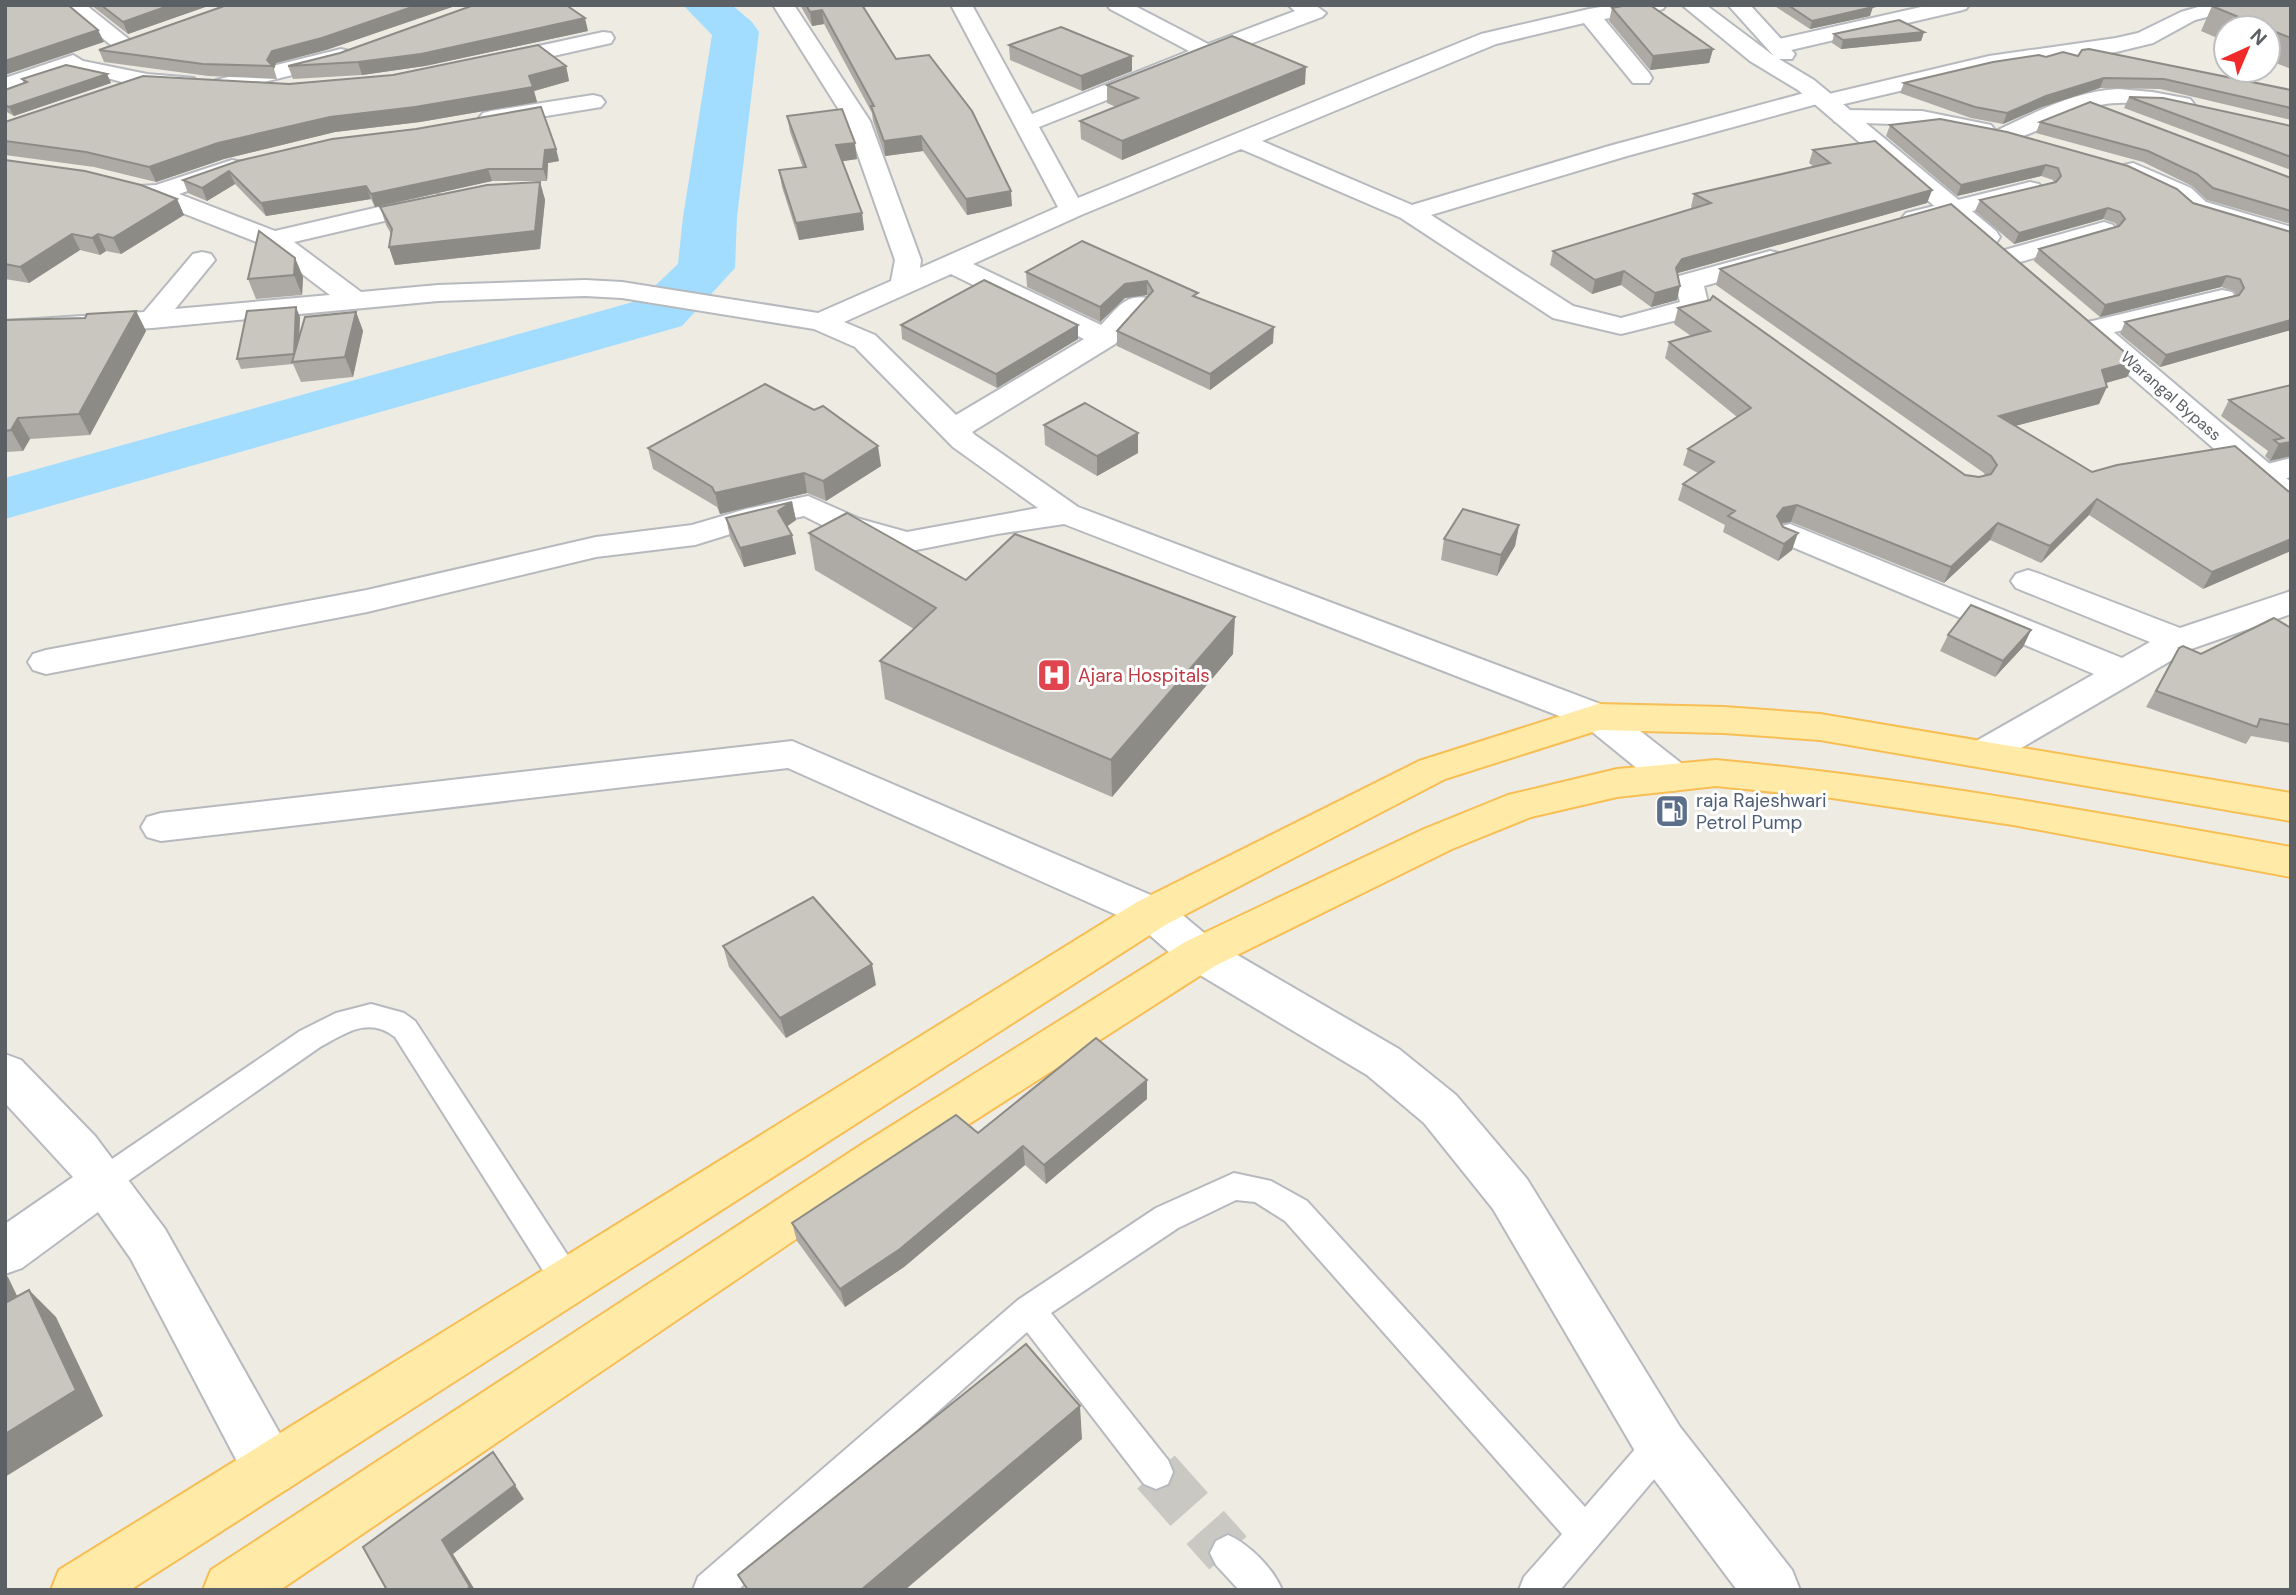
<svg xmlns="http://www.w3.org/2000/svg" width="2296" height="1595" viewBox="0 0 2296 1595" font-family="'DM Sans',sans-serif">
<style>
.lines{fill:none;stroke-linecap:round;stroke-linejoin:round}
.river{fill:#a2ddff;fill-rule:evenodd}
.street-tunnel{stroke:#c9c8c3;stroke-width:50;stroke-dasharray:50 24;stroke-linecap:butt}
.lane-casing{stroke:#b6b9be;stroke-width:4}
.street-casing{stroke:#b6b9be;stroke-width:4}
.secondary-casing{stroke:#b4b9be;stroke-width:4}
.primary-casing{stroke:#f7be54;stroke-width:4}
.lane{fill:#fff;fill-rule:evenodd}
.street{fill:#fff;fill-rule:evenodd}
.secondary{fill:#fff;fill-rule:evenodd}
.primary{fill:#ffeba7;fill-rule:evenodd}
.wall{fill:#adaaa5}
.shaded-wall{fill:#8d8b86}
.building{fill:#c9c6c0;stroke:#8d8b86;stroke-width:2}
.labels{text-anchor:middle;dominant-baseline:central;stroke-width:6;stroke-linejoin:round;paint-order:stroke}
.far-street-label{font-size:16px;fill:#5b6064;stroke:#fff}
.health-label{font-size:19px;fill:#be3a42;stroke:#fff;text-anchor:start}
.service-label{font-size:19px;fill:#4e5e75;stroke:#fff;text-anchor:start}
</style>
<rect width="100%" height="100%" fill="#eeebe3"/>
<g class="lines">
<polygon class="river" points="683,5 732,5 752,22 759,32 737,217 735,268 682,326 5,519 5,478 640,300 678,264 683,217 712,35"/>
<polyline class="street-tunnel" points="1156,1472 1228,1553"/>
<g class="lane-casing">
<g id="lane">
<path d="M371 1004 404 1013 415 1021 578 1271 583 1281 578 1291 567 1295 556 1291 395 1037C368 1016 346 1033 320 1047L115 1190 104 1194 93 1190 89 1181 93 1172 300 1031 336 1013Z"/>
<polygon points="1234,1173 1271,1181 1307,1201 1585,1507 1649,1433 1661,1428 1673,1433 1678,1445 1673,1457 1560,1590 1519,1590 1524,1577 1562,1534 1285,1221 1255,1202 1236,1200 1178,1228 1051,1313 1168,1460 1173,1472 1168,1484 1156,1489 1144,1484 1027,1332 738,1590 693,1590 698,1577 1018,1300 1156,1208"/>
<path d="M1228 1535C1249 1544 1273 1568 1282 1590H1239L1216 1565 1210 1553 1216 1541Z"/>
</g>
</g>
<g class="street-casing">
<g id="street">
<polygon points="62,5 86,5 136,45 133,50 117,50"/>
<path d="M773 5H794L870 121 921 260 920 268 1058 207 951 5H972L1032 114 1189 51 1110 9 1107 5H1133L1208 44 1295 11 1288 5H1315L1326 13 1322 17 1215 57 1039 127 1078 198 1481 34 1589 9 1612 5H1666L1663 9 1656 11 1604 19 1649 73 1652 78 1649 83H1633L1584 23 1496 44 1262 141 1412 205 1609 146 1819 89 1829 94 1989 56 2116 38 2138 33 2181 12 2205 5H2241L2238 9 2195 20 2153 43 2116 52 1989 70 1827 108 1817 104 1627 156 1431 215 1573 306 1621 318 1680 302 1675 282 1679 276 1770 251 1779 253 1783 259 1779 265 1704 286 1709 307 1705 313 1621 334 1553 318 1401 218 1241 149 1081 215 973 264 1101 325C1115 311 1125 293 1147 298L1151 304 1115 344 972 432 975 435 1078 507 1611 708 1686 767 1692 777 1686 787 1673 791 1660 787 1585 726 1064 524 997 534 906 552 838 533 804 516 753 527 695 545 596 557 367 612 46 674 33 670 28 662 33 654 46 650 367 590 596 537 692 525 746 509 808 496 860 519 907 532 1038 508 953 447 855 347 814 329 622 298 585 296 438 301 152 328 5 337V321L144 312 193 254 202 252 211 254 215 260 175 309 330 295 264 245 139 196 135 191 139 186 156 185 232 160 241 162 244 167 241 172 179 194 275 231 435 194 444 197 448 202 444 207 294 242 361 292 438 285 585 280 622 282 818 313 891 281 895 260 846 121ZM951 274 1084 339 956 415 875 335 844 322Z"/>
<polygon points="1930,5 1969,5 1966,9 1959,11 1778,53 1770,51 1767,46 1770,41"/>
<polygon points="603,32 611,33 614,38 611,43 496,69 488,67 485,62 488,57"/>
<polygon points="341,49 349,51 352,56 349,61 224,92 216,90 213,85 216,80"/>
<path d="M73 55 83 61 147 74 194 78 197 83 194 88C153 98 112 75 72 71 55 70 23 88 5 93V78Z"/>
<path d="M2118 89 2152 92 2190 99 2194 104 2190 109 2182 111C2156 106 2127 99 2100 105 2073 110 2019 145 1998 140L1994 135 1998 130C2036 112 2075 91 2118 89Z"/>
<polygon points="593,95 601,97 605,102 601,107 491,125 483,123 479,118 483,113 491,111"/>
<polygon points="1843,110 1922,111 1991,125 1995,130 1991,135 1983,137 1922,125 1835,122 1831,117 1835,112"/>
<polygon points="2133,163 2191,188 2206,202 2291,227 2291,243 2188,212 2173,198 2124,175 2121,170 2124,165"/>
<polygon points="2030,182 2039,184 2042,189 2039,194 1915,226 1906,223 1902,218 1906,213"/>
<polygon points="2104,222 2113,225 2117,230 2113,235 2010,265 2001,263 1997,257 2001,251"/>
<polygon points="2222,290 2232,292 2236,298 2232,304 2094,337 2084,335 2080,329 2084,323"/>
<polygon points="2291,458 2291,477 2263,484 2252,482 2247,475 2252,468"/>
<polygon points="1790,524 2122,658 2150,642 2016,588 2011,581 2016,574 2028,570 2040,574 2180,628 2291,591 2291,614 2191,649 1997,762 1984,766 1971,762 1965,753 1971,744 2094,674 1778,541 1774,534 1778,527"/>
<polygon points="792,741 1167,902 1215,942 1399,1049 1456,1095 1527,1179 1680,1427 1792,1570 1800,1590 1737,1590 1642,1463 1493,1209 1424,1123 1367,1075 1185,966 1137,924 788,768 161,841 147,837 141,827 147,817 161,813"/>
<polygon points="5,1054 21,1060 95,1136 165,1229 289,1450 297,1469 289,1488 270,1496 251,1488 131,1259 98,1212 22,1268 5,1274 5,1224 73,1177 5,1103"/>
</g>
</g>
<g class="secondary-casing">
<g id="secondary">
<polygon points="1682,5 1706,5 1774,56 1728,5 1750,5 1795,54 1792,59 1779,59 1814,80 1996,231 2000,237 1996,243 1987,245 1978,243 1798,90 1750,61"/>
<polygon points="2093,321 2103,323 2291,482 2291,508 2280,506 2083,335 2079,329 2083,323"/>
</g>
</g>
<g class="primary-casing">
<g id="primary">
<polygon points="1598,704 1724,707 1820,714 2291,793 2291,821 1820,740 1724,733 1599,730 1445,779 1167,924 130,1590 51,1590 59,1570 1137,902 1419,761"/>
<path d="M1716 760C1909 778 2100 813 2291 847V877L2013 825 1832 798 1716 786 1617 797 1531 817 1452 849 1215 966 896 1171 280 1590H203L211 1570 864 1143 1185 942 1424 829 1508 795 1617 769Z"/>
</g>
</g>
<use href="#lane" class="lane"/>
<use href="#street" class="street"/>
<use href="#secondary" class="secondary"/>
<use href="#primary" class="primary"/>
</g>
<g class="wall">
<polygon points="91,5 211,5 128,34"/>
<polygon points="227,5 458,5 326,50 276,63 274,69 277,79 208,76 104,62 99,50"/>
<polygon points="800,5 862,5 896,59 1012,206 967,215 923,151 885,156 873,121 872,113 824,24 812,26"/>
<polygon points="1773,5 1869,5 1870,16 1810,29"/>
<polygon points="2291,5 2291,69 2268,60 2268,28 2226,28 2226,42 2201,31 2212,6"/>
<polygon points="1612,8 1713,49 1709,63 1650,70 1609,21"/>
<polygon points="588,31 425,66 362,75 293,79 288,66 340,53"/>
<polygon points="1924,32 1921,41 1841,49 1832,43 1834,34"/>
<polygon points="1009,45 1132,56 1132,71 1082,91 1010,60"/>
<polygon points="2078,56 2291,90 2291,120 2160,89 2100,88 2042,107 2003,124 1971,118 1900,93 1904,83 2046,57"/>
<polygon points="566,66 569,81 534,91 537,102 420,122 335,132 224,159 156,182 94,167 5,155 5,122 289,84"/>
<polygon points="107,74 111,83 14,116 5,111 5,90 24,83 22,79"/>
<polygon points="1305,84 1122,160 1081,139 1080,121 1116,107 1107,103 1107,85"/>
<polygon points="2129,97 2291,126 2291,170 2124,108"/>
<polygon points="787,116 857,159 842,161 862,213 864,230 799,240 782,187 779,170 803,168 790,132"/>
<polygon points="2040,122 2291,178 2291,224 2207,200 2192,186 2143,162 2036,133"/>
<polygon points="1890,125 2193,203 2291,330 2160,367 2120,334 2125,322 2236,295 2234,291 2221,287 2100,317 2034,261 2039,249 2117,226 2115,223 2103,219 2014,244 1975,211 1980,200 2054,183 2053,180 2041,176 1957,196 1886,136"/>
<polygon points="556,149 559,161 548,163 547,181 492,181 375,207 371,199 266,216 235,184 207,201 188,193 183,180 238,161"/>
<polygon points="1813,150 1932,190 1927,203 1678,273 1677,300 1651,307 1621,285 1592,294 1550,265 1553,251 1693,209 1691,207 1694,194 1814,167 1809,163"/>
<polygon points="5,160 177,199 184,215 121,254 106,251 100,255 80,250 29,283 5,279"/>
<polygon points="540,182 545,200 540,249 395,265 389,247 391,234 386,225 380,207"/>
<polygon points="1082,241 1198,298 1273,343 1210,390 1117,346 1117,331 1148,296 1147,295 1125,298 1100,322 1027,287 1026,272"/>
<polygon points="295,258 303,277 302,295 256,299 248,279"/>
<polygon points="1720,269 2135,361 2127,377 2106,383 2099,404 2015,426 2092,472 2288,491 2203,589 2089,515 2041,563 1990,540 1944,583 1791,522 1781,524 1792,550 1778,561 1723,532 1725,525 1678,500 1683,484 1698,473 1683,465 1688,449 1737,417 1665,358 1669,342 1691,336 1674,324 1678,308 1965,475 1979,477 1985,475 1984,473 1716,285"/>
<polygon points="136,311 146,331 90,435 30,439 23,451 5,452 5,320 85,318"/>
<polygon points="356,312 363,331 353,377 301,382 293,364 241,369 237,359 300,317 299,338"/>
<polygon points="901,325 1078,339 997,388 902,339"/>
<polygon points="2291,385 2291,456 2270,461 2265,456 2268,451 2221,416 2229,400"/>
<polygon points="1044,425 1138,453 1097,476 1045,445"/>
<polygon points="648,448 881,466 826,501 807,493 720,514 717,507 653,469"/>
<polygon points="792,502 796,520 787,526 796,554 744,567 730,537 726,518"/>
<polygon points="1519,525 1515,546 1497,576 1441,560 1444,539"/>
<polygon points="809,533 966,580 1233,654 1112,797 885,699 880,661 914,629 815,570"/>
<polygon points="2291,628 2291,743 2251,736 2246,744 2146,707 2179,648 2201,654"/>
<polygon points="2031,630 2023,647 1995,677 1940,651 1948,635"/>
<polygon points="723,946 876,985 786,1038 729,967"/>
<polygon points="1147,1080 1147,1099 1046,1184 1025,1165 904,1267 845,1307 797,1241 792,1223 978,1133"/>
</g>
<g class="shaded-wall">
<polygon points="171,5 211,5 128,34 123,22"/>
<polygon points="418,5 458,5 326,50 276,63 274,69 267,60 272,51"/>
<polygon points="1873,7 1870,16 1810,29 1812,21"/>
<polygon points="822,10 824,24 812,26 810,12"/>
<polygon points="585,18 588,31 425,66 362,75 358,62"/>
<polygon points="98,30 104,42 5,75 5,61"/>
<polygon points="1924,32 1921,41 1841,49 1843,40"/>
<polygon points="1713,49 1709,63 1650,70 1653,56"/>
<polygon points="1132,56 1132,71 1082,91 1081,76"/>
<polygon points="566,66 569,81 534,91 537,102 420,122 335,132 224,159 156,182 149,167 218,143 330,117 529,76"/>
<polygon points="1306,67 1305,84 1122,160 1122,141"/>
<polygon points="107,74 111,83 14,116 9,107"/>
<polygon points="2104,78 2100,88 2042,107 2003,124 2007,113 2046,96"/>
<polygon points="921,136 923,151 885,156 884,141"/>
<polygon points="855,143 857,159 838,162 836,145"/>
<polygon points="556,149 559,161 548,163 547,181 543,169 545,150"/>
<polygon points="2046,165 2041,176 1957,196 1961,185"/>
<polygon points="488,169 492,181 375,207 371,194"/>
<polygon points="229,171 235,184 207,201 202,188"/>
<polygon points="540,182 545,200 540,249 395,265 389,247"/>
<polygon points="366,186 371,199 266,216 261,203"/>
<polygon points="1932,190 1927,203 1678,273 1672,283 1676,268 1682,259"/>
<polygon points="1011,191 1012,206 967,215 966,199"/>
<polygon points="177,199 184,215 121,254 113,238"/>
<polygon points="2108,208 2103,219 2014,244 2019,233"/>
<polygon points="862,213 864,230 799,240 796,223"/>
<polygon points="72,234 80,250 29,283 20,267"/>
<polygon points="98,234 106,251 100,255 92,238"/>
<polygon points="295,258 303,277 302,295 294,275"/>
<polygon points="1624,271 1621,285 1592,294 1595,280"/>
<polygon points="2227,276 2221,287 2100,317 2105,305"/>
<polygon points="1147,281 1147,295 1125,298 1100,322 1100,307 1125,284"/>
<polygon points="1680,286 1677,300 1651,307 1655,293"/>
<polygon points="296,307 300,317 298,364 294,354"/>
<polygon points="136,311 146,331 90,435 79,414"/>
<polygon points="356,312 363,331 353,377 345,357"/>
<polygon points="2291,320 2291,330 2160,367 2166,355"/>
<polygon points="1078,325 1078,339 997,388 996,374"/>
<polygon points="1274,327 1273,343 1210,390 1210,374"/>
<polygon points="2135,361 2127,377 2095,386 2102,370"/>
<polygon points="2107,387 2099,404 1992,432 1999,416"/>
<polygon points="18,418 30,439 23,451 11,430"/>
<polygon points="1138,433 1138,453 1097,476 1097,456"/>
<polygon points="2291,442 2291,456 2270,461 2279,444"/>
<polygon points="878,446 881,466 826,501 823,481"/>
<polygon points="804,473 807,493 720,514 715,493"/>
<polygon points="2097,499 2089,515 2041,563 2050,546"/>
<polygon points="792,502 796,520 782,530 778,511"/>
<polygon points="1797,505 1791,522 1777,524 1777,516 1783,508"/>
<polygon points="1998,523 1990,540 1944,583 1951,567"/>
<polygon points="1519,525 1515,546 1497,576 1501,555"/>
<polygon points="1798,533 1792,550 1778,561 1784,544"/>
<polygon points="792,535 796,554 744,567 740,548"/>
<polygon points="2291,539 2291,551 2203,589 2212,572"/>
<polygon points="1235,617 1233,654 1112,797 1111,760"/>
<polygon points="2031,630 2023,647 1995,677 2003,661"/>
<polygon points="872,964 876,985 786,1038 780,1018"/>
<polygon points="1147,1080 1147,1099 1046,1184 1044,1165"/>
<polygon points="1023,1146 1025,1165 904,1267 845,1307 840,1289"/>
<polygon points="5,1275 8,1277 34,1331 6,1304"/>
<polygon points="29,1290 56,1317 103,1416 5,1477 5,1434"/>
<polygon points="1080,1406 1082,1439 905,1590 861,1590"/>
<polygon points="493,1452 524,1499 453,1554 475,1590 466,1590 442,1540"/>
</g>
<g class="building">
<polygon points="5,5 68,5 98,30 5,61"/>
<polygon points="101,5 171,5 123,22"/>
<polygon points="227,5 418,5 322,38 272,51 267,60 273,66 203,64 99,50"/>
<polygon points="474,5 566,5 585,18 421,54 358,62 288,66 340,53"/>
<polygon points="806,5 862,5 896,59 929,55 972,111 1011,191 966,199 921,136 884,141 871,106 874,106 822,10 810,12"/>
<polygon points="1627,5 1650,5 1713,49 1653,56 1612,8"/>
<polygon points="1788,5 1869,5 1873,7 1812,21"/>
<polygon points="2215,5 2291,5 2291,38 2268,29 2268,28 2265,28 2212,6"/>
<polygon points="1899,20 1924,32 1843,40 1834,34"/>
<polygon points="1061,27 1132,56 1081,76 1009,45"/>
<polygon points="1232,36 1306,67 1122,141 1080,121 1138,98 1107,85"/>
<polygon points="538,45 566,66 529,76 533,87 415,107 330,117 218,143 149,167 86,152 5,141 5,122 143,76 289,84 393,75"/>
<polygon points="2089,49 2291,90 2291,108 2164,79 2104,78 2046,96 2007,113 1975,107 1904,83 1993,62 2039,55 2046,57 2063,52 2078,56 2082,50"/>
<polygon points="66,65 107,74 9,107 5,105 5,90 27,82 22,79"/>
<polygon points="2129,97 2163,98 2291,126 2291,157"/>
<polygon points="2090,102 2291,178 2291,211 2213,188 2197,174 2148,151 2040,122"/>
<polygon points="541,107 556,149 545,150 543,169 488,169 371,194 366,186 261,203 229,171 202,188 183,180 238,161 332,139 416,129"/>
<polygon points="842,109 855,143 836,145 862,213 796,223 779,170 806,167 787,116"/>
<polygon points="1940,119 2007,132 2128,166 2177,189 2193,203 2291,232 2291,320 2166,355 2125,322 2239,295 2244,288 2240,279 2227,276 2105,305 2039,249 2119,226 2125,219 2120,212 2108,208 2019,233 1980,200 2056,182 2061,176 2058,168 2046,165 1961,185 1890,125"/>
<polygon points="1875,141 1932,190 1682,259 1676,268 1680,286 1655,293 1624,271 1595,280 1553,251 1711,203 1694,194 1830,163 1813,150"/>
<polygon points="5,160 85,171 141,185 177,199 113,238 98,234 92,238 72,234 20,267 5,264"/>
<polygon points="540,182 535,231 389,247 392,229 380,207 487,185"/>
<polygon points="1951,204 2135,361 2102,370 2107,387 1999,416 2092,472 2117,465 2235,446 2288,491 2291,492 2291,539 2212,572 2097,499 2050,546 1998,523 1951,567 1797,505 1783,508 1777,516 1783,527 1798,533 1784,544 1728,516 1735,511 1683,484 1714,462 1688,449 1751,408 1669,342 1710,331 1678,308 1710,300 1713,296 1965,475 1979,477 1991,474 1997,465 1991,456 1720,269"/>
<polygon points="259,231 295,258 294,275 248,279"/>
<polygon points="1082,241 1198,293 1193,296 1274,327 1210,374 1117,331 1153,291 1147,281 1125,284 1100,307 1026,272"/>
<polygon points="984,280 1078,325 996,374 901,325"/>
<polygon points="296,307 294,354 237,359 247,311"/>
<polygon points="136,311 79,414 18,418 11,430 5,431 5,320 85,318 87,314"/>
<polygon points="356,312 345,357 292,362 305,317"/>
<polygon points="765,384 814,410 823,406 878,446 823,481 804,473 715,493 712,487 648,448"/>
<polygon points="2291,385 2291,442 2279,444 2274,440 2283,438 2229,400"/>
<polygon points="1085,403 1138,433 1097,456 1044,425"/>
<polygon points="792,502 778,511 792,535 740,548 726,518"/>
<polygon points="1463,509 1519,525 1501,555 1444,539"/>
<polygon points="847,513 966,580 1015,534 1235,617 1111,760 880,661 936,608 809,533"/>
<polygon points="1971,605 2031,630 2003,661 1948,635"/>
<polygon points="2274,618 2291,628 2291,725 2260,719 2257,727 2156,691 2179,648 2183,646 2201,654"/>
<polygon points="813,897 872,964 780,1018 723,946"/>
<polygon points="1096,1038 1147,1080 1044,1165 1023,1146 900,1249 840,1289 792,1223 956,1115 978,1133"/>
<polygon points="29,1290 76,1390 5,1434 5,1303"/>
<polygon points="1026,1344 1080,1406 861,1590 748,1590 738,1575"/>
<polygon points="493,1452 515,1485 442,1540 470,1587 466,1590 387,1590 363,1547"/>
</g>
<defs>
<g id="hospital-square" transform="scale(1.75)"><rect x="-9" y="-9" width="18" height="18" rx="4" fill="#e0444e" stroke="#fff"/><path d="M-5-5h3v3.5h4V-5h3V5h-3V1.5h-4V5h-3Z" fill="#fff"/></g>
<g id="fuel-square" transform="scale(1.75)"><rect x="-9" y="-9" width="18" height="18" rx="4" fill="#5c6f8a" stroke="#fff"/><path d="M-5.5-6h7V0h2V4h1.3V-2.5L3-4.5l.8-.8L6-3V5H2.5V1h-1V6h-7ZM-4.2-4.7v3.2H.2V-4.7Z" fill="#fff"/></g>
</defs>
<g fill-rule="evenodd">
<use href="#hospital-square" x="1054" y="675"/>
<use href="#fuel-square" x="1672" y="811"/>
</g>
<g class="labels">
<g class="far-street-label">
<text transform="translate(2171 396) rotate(41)">Warangal Bypass</text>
</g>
<g class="health-label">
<text x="1078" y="675">Ajara Hospitals</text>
</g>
<g class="service-label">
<text x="1696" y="800">raja Rajeshwari<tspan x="1696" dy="22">Petrol Pump</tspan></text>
</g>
</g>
<rect width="2296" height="1595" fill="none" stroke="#5b6064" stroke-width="14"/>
<g transform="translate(2247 49) rotate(44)"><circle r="33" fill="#ffffff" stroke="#bdbfc1" stroke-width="2"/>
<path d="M0-5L12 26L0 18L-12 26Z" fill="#f02a28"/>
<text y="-10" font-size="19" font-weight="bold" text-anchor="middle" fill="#5b6064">N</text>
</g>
</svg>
